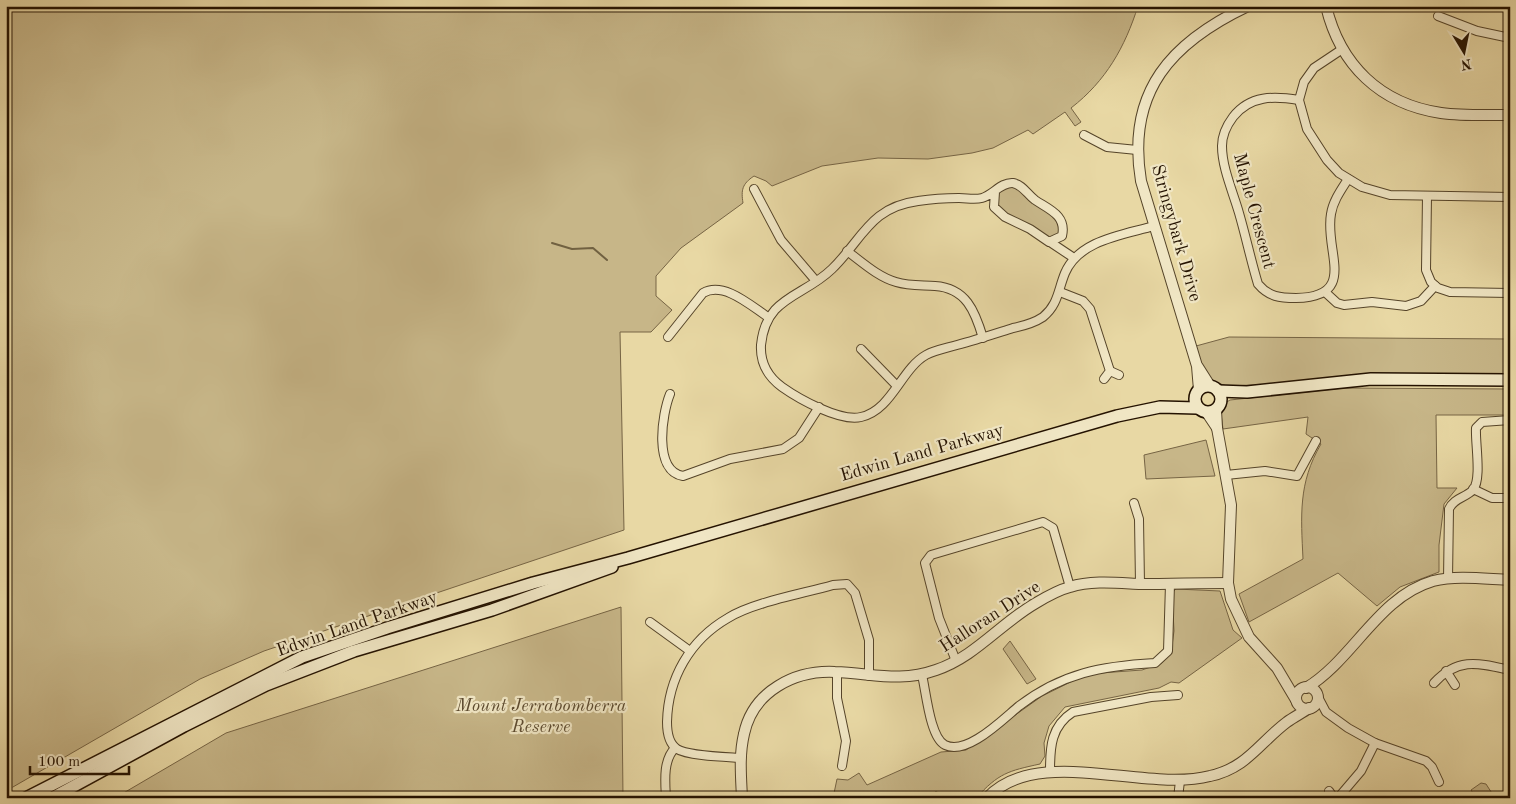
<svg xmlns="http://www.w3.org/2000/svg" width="1516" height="804" viewBox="0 0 1516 804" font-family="'Old Standard TT',serif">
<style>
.green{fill:#c7b688;stroke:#766444}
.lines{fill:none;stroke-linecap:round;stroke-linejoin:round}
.stream{stroke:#716141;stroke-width:2}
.minor-casing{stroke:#554429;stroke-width:10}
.tertiary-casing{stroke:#554429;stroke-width:12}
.secondary-casing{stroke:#241200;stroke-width:14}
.minor{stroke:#f0e6c4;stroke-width:8}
.tertiary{stroke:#f0e6c4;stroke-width:10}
.secondary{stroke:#f0e6c4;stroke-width:11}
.labels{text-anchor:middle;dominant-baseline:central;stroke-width:4.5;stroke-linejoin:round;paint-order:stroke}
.street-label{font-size:18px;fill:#241200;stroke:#f0e6c4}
.park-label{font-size:18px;font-style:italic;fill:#5d4b30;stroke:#f0e6c4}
</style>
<rect width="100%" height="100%" fill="#e8d8a4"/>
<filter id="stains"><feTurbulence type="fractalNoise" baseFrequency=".004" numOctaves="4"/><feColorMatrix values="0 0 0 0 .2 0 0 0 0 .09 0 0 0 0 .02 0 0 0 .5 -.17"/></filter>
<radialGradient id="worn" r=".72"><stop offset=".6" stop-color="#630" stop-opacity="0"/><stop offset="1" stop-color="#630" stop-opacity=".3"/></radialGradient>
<g class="green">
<path d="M6 6H1138C1125 47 1106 81 1071 108L1081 122 1075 126 1065 112 1033 134 1028 130 993 148 972 153 928 159 878 158 822 166 772 186 766 181 754 176C742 184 741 190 743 203L681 248 656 276V296L672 310 651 332H620L624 530 264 651 200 679 6 791Z"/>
<polygon points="1015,186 1049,211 1060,225 1059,235 1050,239 1013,219 997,206 998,193 1004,187"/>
<path d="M1229 337 1510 339V376L1227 386C1202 379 1203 369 1196 346Z"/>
<path d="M1344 388 1510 389V415H1436L1437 488H1457L1444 504 1439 545V572L1400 587 1377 606 1338 573 1249 622 1239 594 1303 559C1301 516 1298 483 1321 444L1306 434 1308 417 1223 429 1220 406 1230 400Z"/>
<polygon points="1206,440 1215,476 1146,479 1144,455"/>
<path d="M1176 589 1220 591 1233 630 1242 638 1179 683 1171 682 1159 688 1065 707 1049 726 1044 743 1045 756 1040 764C1008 771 999 773 976 798H944L936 791 929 798H833L837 779 848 780 859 773 867 785 941 752 966 750 1042 696 1087 674 1142 670 1162 663 1171 653 1174 631 1172 593Z"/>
<polygon points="621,607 623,798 115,798 226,733"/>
<polygon points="1010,641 1036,679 1027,684 1003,649"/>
<polygon points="1481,783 1486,784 1495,798 1476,798 1471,790"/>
</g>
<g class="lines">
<polyline class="stream" points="552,243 572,249 593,248 607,260"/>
<g class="minor-casing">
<g id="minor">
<polyline points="1438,16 1477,31 1510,38"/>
<polyline points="1341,50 1314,68 1304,82 1299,100 1307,129 1327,160 1339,173 1362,187 1390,195 1510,197"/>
<path d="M1299 100C1274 96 1250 95 1233 117 1227 125 1222 136 1222 146 1222 168 1233 192 1239 213 1246 237 1251 261 1258 284 1269 297 1280 298 1296 298 1359 297 1324 251 1331 214 1333 201 1341 190 1348 179"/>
<polyline points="1084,135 1107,147 1137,150"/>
<polyline points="754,189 781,240 816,281"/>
<path d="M995 192 994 207 1005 217 1030 229 1049 242 1062 236C1067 215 1048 209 1035 200 1027 194 1023 185 1013 183 1001 182 993 195 982 198 974 200 967 198 959 198 945 198 931 199 918 201 870 207 862 240 832 269 802 298 766 296 761 345 760 363 767 376 782 387 799 399 840 422 861 417 892 410 901 369 926 355 935 350 947 348 957 345 976 340 994 334 1013 328 1023 326 1034 323 1043 317 1058 305 1058 290 1065 273 1079 240 1123 235 1154 226"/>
<polyline points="1427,196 1426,270 1431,282 1438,288 1450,292 1510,293"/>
<polyline points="1050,242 1074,258"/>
<path d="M847 251C862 262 878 277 896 282 909 286 922 285 935 286 966 288 975 311 983 338"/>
<polyline points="1060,292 1083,301 1090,309 1110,371 1104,379"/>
<polyline points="1325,292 1337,303 1344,305 1372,302 1406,306 1421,301 1435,286"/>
<path d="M668 337 703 293C724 281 751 306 768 317"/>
<polyline points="861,349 897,386"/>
<polyline points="1110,371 1119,375"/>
<path d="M670 394C662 414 653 471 683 476L730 459 783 449 799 438 819 407"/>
<polyline points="1226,475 1265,471 1297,476 1316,441"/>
<polyline points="1473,489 1492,498 1510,498"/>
<polyline points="1134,503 1139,519 1140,584"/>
<path d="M1448 579 1449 509C1454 498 1465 498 1473 490 1482 479 1475 443 1476 428L1482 422 1510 420"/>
<polyline points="650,622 690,651"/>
<polyline points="956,661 939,618 925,563 931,555 1043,522 1053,528 1070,587"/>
<polyline points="1446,671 1455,685"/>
<polyline points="837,672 837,698 846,741 842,766"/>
<path d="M922 675C926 691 930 738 945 745 967 756 1003 719 1019 706 1062 673 1102 666 1155 663L1168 651 1170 584"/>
<path d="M1434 683C1458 657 1478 663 1510 670"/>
<polyline points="1317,695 1326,712 1348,728 1375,743 1426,761 1432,767 1439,782"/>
<path d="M741 758C727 757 688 756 677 749 668 743 667 731 667 722 668 678 690 640 728 618 754 602 802 594 833 585L847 584 855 593 869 640V676"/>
<path d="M1050 771C1050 747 1051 726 1073 712L1151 697 1178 695"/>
<polyline points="1329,791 1334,798"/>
<path d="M666 798C665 781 663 760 675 748"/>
<polyline points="1178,798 1180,781"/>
<polyline points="1338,798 1361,771 1375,743"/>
</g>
</g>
<g class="tertiary-casing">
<g id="tertiary">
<path d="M1326 6C1340 65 1380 104 1441 113 1463 116 1487 115 1510 115"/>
<polyline points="1198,367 1210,386"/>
<path d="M1199 390 1197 366 1141 181C1126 91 1172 42 1248 6"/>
<polyline points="1216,410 1217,428 1231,505 1228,583 1231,599 1249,637 1277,668 1296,700"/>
<polyline points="1207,413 1217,428"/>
<circle cx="1307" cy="698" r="11"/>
<path d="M1306 688C1353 660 1378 597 1433 581 1457 575 1485 579 1510 580"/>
<path d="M742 798C741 776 739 755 744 734 753 691 795 670 835 672 872 673 899 683 936 670 975 657 1001 623 1036 603 1046 597 1058 590 1070 587 1092 580 1118 583 1141 584 1170 584 1199 583 1228 583"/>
<path d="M987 798C1038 744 1144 793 1210 776 1247 768 1259 743 1287 722 1294 717 1302 713 1309 708"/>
</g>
</g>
<g class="secondary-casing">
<g id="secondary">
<circle cx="1208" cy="399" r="13"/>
<polyline points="1218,391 1247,392 1371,379 1510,380"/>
<polyline points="26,798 302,657 387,628 533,583 628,558 1117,416 1160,407 1197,408"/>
<polyline points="52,798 184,726 266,685 354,651 492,610 612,567"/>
</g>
</g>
<use href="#minor" class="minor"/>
<use href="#tertiary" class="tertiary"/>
<use href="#secondary" class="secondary"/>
</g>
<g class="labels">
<g class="street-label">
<text transform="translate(1254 211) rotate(75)">Maple Crescent</text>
<text transform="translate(1176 233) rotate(74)">Stringybark Drive</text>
<text transform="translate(922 453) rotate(-16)">Edwin Land Parkway</text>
<text transform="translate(990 617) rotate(-33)">Halloran Drive</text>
<text transform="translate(357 624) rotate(-19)">Edwin Land Parkway</text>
</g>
<g class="park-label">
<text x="541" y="706">Mount Jerrabomberra<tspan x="541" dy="21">Reserve</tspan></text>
</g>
</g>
<rect width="1516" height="804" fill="none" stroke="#e8d8a4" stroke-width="25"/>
<rect x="8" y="8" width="1501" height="789" fill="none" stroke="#241200" stroke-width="2.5"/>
<rect x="12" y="12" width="1491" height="779" fill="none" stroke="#241200"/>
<g transform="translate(1464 52) rotate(170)" stroke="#f0e6c4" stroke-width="4" paint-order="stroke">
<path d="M0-4L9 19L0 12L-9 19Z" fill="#241200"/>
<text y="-8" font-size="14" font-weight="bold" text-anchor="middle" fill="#241200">N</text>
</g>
<path d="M30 766v8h99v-8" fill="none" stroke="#241200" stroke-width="2.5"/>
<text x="38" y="766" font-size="15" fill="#241200" stroke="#f0e6c4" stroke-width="4" paint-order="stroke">100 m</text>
<rect width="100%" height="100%" filter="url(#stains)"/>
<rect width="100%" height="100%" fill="url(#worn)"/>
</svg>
